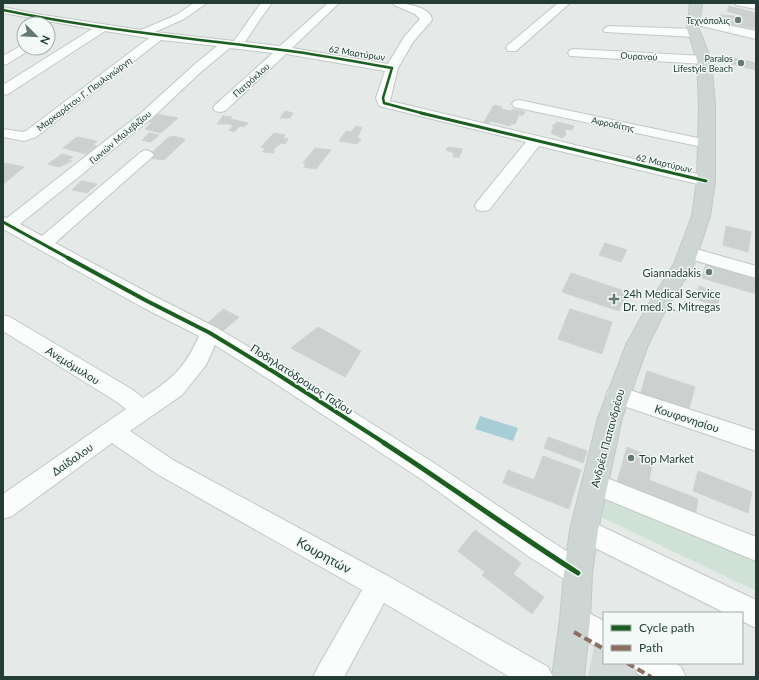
<svg xmlns="http://www.w3.org/2000/svg" width="759" height="680" viewBox="0 0 759 680" font-family="Lato,sans-serif">
<style>
.built{fill:#d3dbd8}
.green{fill:#cfe2d5}
.water{fill:#a7ced6}
.building{fill:#ccd1cf;stroke:#cdd3d1}
.lines{fill:none;stroke-linecap:round;stroke-linejoin:round}
.minor-casing{stroke:#c2c7c5;stroke-width:2}
.major-casing{stroke:#c1c9c7;stroke-width:2}
.minor{fill:#fbfcfc;fill-rule:evenodd}
.major{fill:#ced6d4;fill-rule:evenodd}
.quiet{stroke:#8d6e63;stroke-width:4;stroke-dasharray:8 4;stroke-linecap:butt}
.cycleway-far3-casing{stroke:#f3f9f6;stroke-width:4}
.cycleway-far2-casing{stroke:#f3f9f6;stroke-width:5}
.cycleway-far1-casing{stroke:#f3f9f6;stroke-width:6}
.cycleway-casing{stroke:#f3f9f6;stroke-width:8}
.cycleway-far3{stroke:#1b5e20;stroke-width:2.5}
.cycleway-far2{stroke:#1b5e20;stroke-width:3}
.cycleway-far1{stroke:#1b5e20;stroke-width:4}
.cycleway{stroke:#1b5e20;stroke-width:5}
.poi-dot{fill:#677974;stroke:#f3f9f6;stroke-width:1.5}
.labels{text-anchor:middle;dominant-baseline:central;stroke-width:3;stroke-linejoin:round;paint-order:stroke}
.far-poi-label{font-size:9px;fill:#233c36;stroke:#f3f9f6;text-anchor:end}
.far-street-label{font-size:9px;fill:#233c36;stroke:#f3f9f6}
.poi-label{font-size:11px;fill:#233c36;stroke:#f3f9f6;text-anchor:start}
.street-label{font-size:11px;fill:#233c36;stroke:#f3f9f6}
.near-street-label{font-size:13px;fill:#233c36;stroke:#f3f9f6}
</style>
<rect width="100%" height="100%" fill="#e5eae8"/>
<polygon class="built" points="594,647 604,653 604,663 622,663 647,677 588,677"/>
<polygon class="green" points="601,491 756,556 756,591 597,515"/>
<polygon class="water" points="480,416 518,428 513,441 475,429"/>
<g class="building">
<polygon points="729,6 756,13 756,29 721,22 720,15 746,17 727,11"/>
<polygon points="734,58 756,63 756,70 731,64"/>
<polygon points="494,105 502,107 501,109 511,111 513,109 525,112 523,115 519,115 515,124 512,124 510,126 491,121 489,123 484,122"/>
<polygon points="285,111 293,113 290,118 280,118"/>
<polygon points="156,114 178,118 161,133 145,129 152,122 146,121"/>
<polygon points="223,116 232,117 230,119 248,123 244,127 240,126 234,132 229,130 233,126 229,124 217,124"/>
<polygon points="557,122 574,126 572,130 565,129 565,133 566,135 562,138 551,133 554,127 552,126"/>
<polygon points="356,126 362,128 357,138 361,139 357,144 339,141 346,131 351,132"/>
<polygon points="149,133 159,135 151,142 142,140"/>
<polygon points="274,133 285,135 283,138 288,139 285,144 281,143 274,149 274,153 263,152 265,148 261,147"/>
<polygon points="173,136 185,139 185,140 164,160 149,158 148,156 169,137"/>
<polygon points="77,137 97,141 93,145 97,146 86,154 63,148"/>
<polygon points="448,147 462,149 461,154 459,154 460,157 453,157 454,153 446,150"/>
<polygon points="315,148 331,150 316,169 304,167 306,164 303,163"/>
<polygon points="62,154 73,157 68,160 72,161 59,167 48,164"/>
<polygon points="5,163 24,167 5,183 3,182 3,165"/>
<polygon points="81,181 97,184 87,193 72,190"/>
<polygon points="726,226 751,232 748,252 723,245"/>
<polygon points="605,243 627,250 621,262 599,255"/>
<polygon points="706,264 756,279 756,294 702,278"/>
<polygon points="571,273 627,292 619,311 562,292"/>
<polygon points="699,286 721,293 717,306 695,299"/>
<polygon points="223,309 239,317 223,331 208,323"/>
<polygon points="570,309 612,322 602,354 558,339"/>
<polygon points="318,327 361,351 345,377 291,348"/>
<polygon points="647,371 695,387 687,416 639,399"/>
<polygon points="548,437 587,451 583,463 544,448"/>
<polygon points="627,447 654,458 649,480 698,499 695,517 616,486"/>
<polygon points="543,456 581,470 569,509 503,483 508,470 534,480"/>
<polygon points="698,471 752,492 748,513 693,491"/>
<polygon points="475,530 521,563 513,574 544,597 532,614 482,575 485,572 458,551"/>
</g>
<g class="lines">
<g class="minor-casing">
<g id="minor">
<path d="M194 3H207L184 19 155 32 234 41 261 3H272L261 18 245 42 280 46 328 3H339L292 48 388 64 404 37 420 19 415 14 394 5 393 3C403 3 431 6 432 20L413 42 398 68 390 101 706 176 712 178 714 181 712 184 706 186 539 146 489 210 483 211 477 210 475 206 477 202 526 142 379 106 376 98 385 71 286 54 225 111 220 112 215 111 213 108 215 105 273 53 230 48 203 70 151 119 20 224 42 236 141 152 146 150 151 152 154 155 151 158 55 243 154 296 217 328 281 366 437 465 546 538 587 564 591 573 587 582 578 586 569 582 528 556 421 479 267 378 215 345 206 365 182 395 130 431 173 460 388 576 548 667 553 677H510L384 603 344 677H313L318 667 362 590 157 474 112 443 12 516 3 519V494L126 409 117 402 3 331V315L10 317 133 390 143 398C172 379 185 368 199 336L140 306 3 229V217L7 218 141 113 195 64 217 46 161 40 36 137 24 141 3 137V129L23 132 26 131 149 38 105 31 8 94 3 95V85L92 29 3 13V7L37 14 141 30 176 15Z"/>
<polygon points="558,3 570,3 516,51 508,51 506,48 508,45"/>
<polygon points="735,3 756,3 756,9 736,5"/>
<polygon points="693,18 756,31 756,39 689,23 687,21 689,19"/>
<polygon points="609,26 694,29 698,30 700,33 698,36 694,37 605,32 603,30 605,28"/>
<polygon points="24,44 24,48 30,48 28,51 7,64 3,65 3,56"/>
<polygon points="574,49 704,56 708,57 710,60 708,63 704,64 570,56 568,53 570,50"/>
<polygon points="519,100 707,140 712,141 714,144 712,147 707,148 514,107 512,104 514,101"/>
<polygon points="689,247 756,266 756,278 683,257 680,253 683,249"/>
<polygon points="617,386 756,431 756,451 609,401 606,395 609,389"/>
<polygon points="594,473 756,537 756,561 586,491 582,484 586,477"/>
<polygon points="584,518 756,600 756,628 742,621 742,613 725,613 575,538 571,530 575,522"/>
<polygon points="575,606 604,621 604,651 565,630 561,620 565,610"/>
<polygon points="633,663 675,663 681,667 686,677 643,677 637,673"/>
</g>
</g>
<g class="major-casing">
<polygon id="major" points="690,3 702,3 699,29 711,60 715,105 715,181 710,216 694,264 664,313 648,345 622,418 598,530 592,573 590,620 584,677 552,677 560,620 564,573 570,530 598,418 626,345 647,307 674,264 692,216 697,181 699,105 697,60 687,29"/>
</g>
<use href="#minor" class="minor"/>
<use href="#major" class="major"/>
<g class="quiet">
<polyline points="574,632 604,649"/>
<polyline points="627,663 651,677"/>
</g>
<g class="cycleway-far3-casing">
<path id="cycleway-far3" d="M3 10C95 29 188 38 282 50 318 54 355 62 392 68L383 98 384 103 425 114"/>
</g>
<g class="cycleway-far2-casing">
<g id="cycleway-far2">
<polyline points="421,113 706,181"/>
<polyline points="3,222 70,259"/>
</g>
</g>
<g class="cycleway-far1-casing">
<polyline id="cycleway-far1" points="68,258 147,301 210,333 274,372 386,444"/>
</g>
<g class="cycleway-casing">
<path id="cycleway" d="M384 443C449 485 512 531 578 573"/>
</g>
<use href="#cycleway-far3" class="cycleway-far3"/>
<use href="#cycleway-far2" class="cycleway-far2"/>
<use href="#cycleway-far1" class="cycleway-far1"/>
<use href="#cycleway" class="cycleway"/>
</g>
<g class="poi-dot">
<circle cx="738" cy="20" r="4"/>
<circle cx="741" cy="63" r="4"/>
<circle cx="709" cy="272" r="4"/>
<path d="M612 293h4v4h4v4h-4v4h-4v-4h-4v-4h4z"/>
<circle cx="631" cy="458" r="4"/>
</g>
<g class="labels">
<g class="far-poi-label">
<text x="730" y="20">Τεχνόπολις</text>
<text x="733" y="58">Paralos<tspan x="733" dy="10">Lifestyle Beach</tspan></text>
</g>
<g class="far-street-label">
<text transform="translate(357 53) rotate(9)">62 Μαρτύρων</text>
<text transform="translate(639 56) rotate(3)">Ουρανού</text>
<text transform="translate(251 80) rotate(-42)">Πατρόκλου</text>
<text transform="translate(84 94) rotate(-37)">Μαρκαράτου Γ. Πουλιγιώργη</text>
<text transform="translate(613 124) rotate(12)">Αφροδίτης</text>
<text transform="translate(120 137) rotate(-40)">Γωνιών Μαλεβιζίου</text>
<text transform="translate(664 163) rotate(13)">62 Μαρτύρων</text>
</g>
<g class="poi-label">
<text x="701" y="272" text-anchor="end">Giannadakis</text>
<text x="623" y="293">24h Medical Service<tspan x="623" dy="13">Dr. med. S. Mitregas</tspan></text>
<text x="639" y="458">Top Market</text>
</g>
<g class="street-label">
<text transform="translate(73 365) rotate(32)">Ανεμόμυλου</text>
<text transform="translate(302 379) rotate(33)">Ποδηλατόδρομος Γαζίου</text>
<text transform="translate(687 418) rotate(18)">Κουφονησίου</text>
<text transform="translate(607 438) rotate(-75)">Ανδρέα Παπανδρέου</text>
<text transform="translate(72 459) rotate(-35)">Δαίδαλου</text>
</g>
<g class="near-street-label">
<text transform="translate(324 555) rotate(29)">Κουρητών</text>
</g>
</g>
<rect width="759" height="680" fill="none" stroke="#233c36" stroke-width="8"/>
<rect x="603" y="612" width="140" height="52" fill="#f3f9f6" stroke="#a0ada9"/>
<rect x="611" y="625" width="20" height="6" fill="#1b5e20" stroke="#a0ada9"/>
<text x="639" y="632" font-size="12" fill="#233c36">Cycle path</text>
<rect x="611" y="645" width="20" height="6" fill="#8d6e63" stroke="#a0ada9"/>
<text x="639" y="652" font-size="12" fill="#233c36">Path</text>
<g transform="translate(36 36) rotate(114)"><circle r="19" fill="#f3f9f6" stroke="#a0ada9"/>
<path d="M0-3L7 15L0 10L-7 15Z" fill="#677974"/>
<text y="-6" font-size="11" font-weight="bold" text-anchor="middle" fill="#233c36">N</text>
</g>
</svg>
